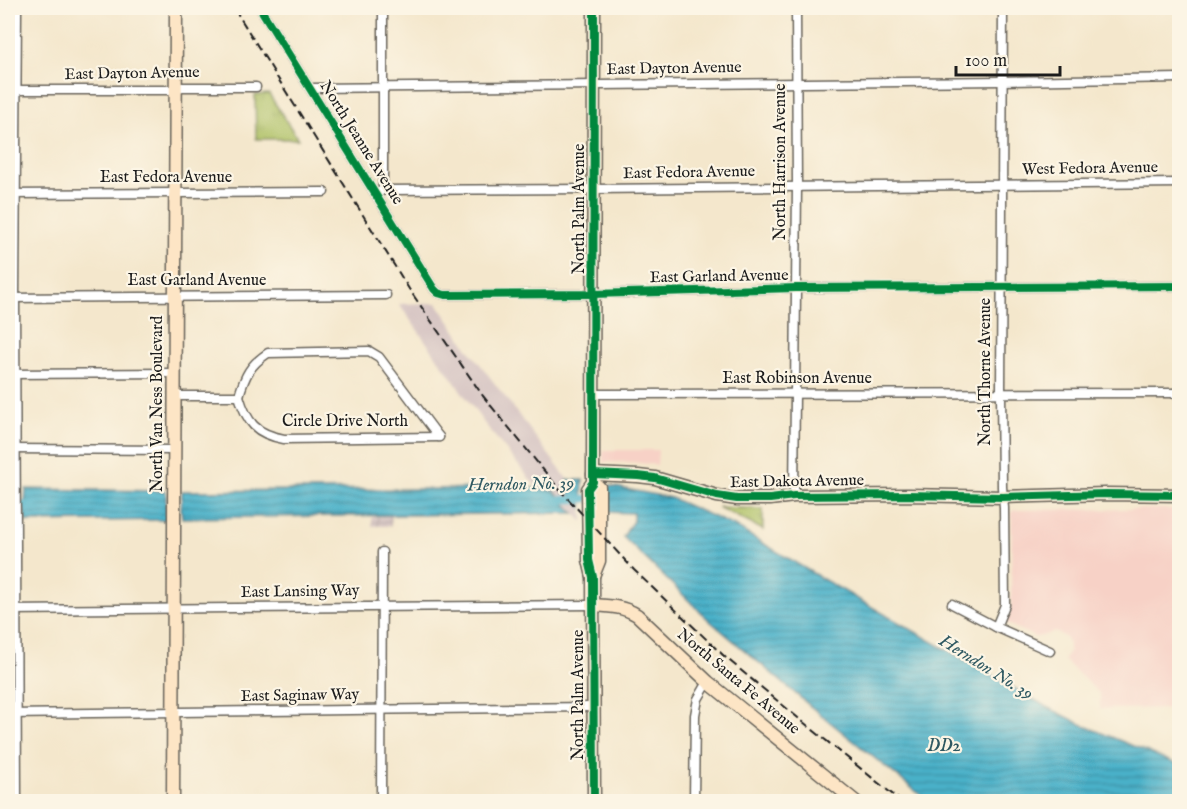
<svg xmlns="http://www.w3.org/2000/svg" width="1187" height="809" viewBox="0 0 1187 809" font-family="'IM FELL English',serif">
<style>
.built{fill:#f7d1c6}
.industrial{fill:url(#industrial-grid)}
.railway{fill:#d2bfbf}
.grass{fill:url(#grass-tufts);stroke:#646e3f;stroke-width:1.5}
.water{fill:url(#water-rules);stroke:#336672;stroke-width:1.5}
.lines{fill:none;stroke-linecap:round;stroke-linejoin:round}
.canal{stroke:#4ab1c9;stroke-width:8}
.street-casing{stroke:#68635a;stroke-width:11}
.secondary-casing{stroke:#68635a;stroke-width:15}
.street{stroke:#fff;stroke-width:8}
.secondary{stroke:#fde5c5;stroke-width:12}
.rail{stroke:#1c1c1c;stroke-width:2;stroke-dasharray:9 4.5;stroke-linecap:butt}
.cycleway-casing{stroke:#fcf5e5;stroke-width:11}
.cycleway{stroke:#00873e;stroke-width:8}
.labels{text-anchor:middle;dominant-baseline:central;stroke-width:4.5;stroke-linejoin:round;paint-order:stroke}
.street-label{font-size:16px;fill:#1c1c1c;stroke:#fcf5e5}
.water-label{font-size:18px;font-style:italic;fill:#2e5861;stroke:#fcf5e5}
</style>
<defs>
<pattern id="industrial-grid" width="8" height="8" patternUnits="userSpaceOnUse" patternTransform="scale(1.5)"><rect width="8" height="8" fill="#d2bfbf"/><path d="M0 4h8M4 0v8" fill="none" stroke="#b4a4a4"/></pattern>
<pattern id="grass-tufts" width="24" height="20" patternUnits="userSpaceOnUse" patternTransform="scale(1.5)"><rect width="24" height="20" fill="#acbf62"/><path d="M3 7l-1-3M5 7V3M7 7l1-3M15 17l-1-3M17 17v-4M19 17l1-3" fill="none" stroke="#93a454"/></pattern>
<pattern id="water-rules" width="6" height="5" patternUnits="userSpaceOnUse" patternTransform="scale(1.5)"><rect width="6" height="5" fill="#4ab1c9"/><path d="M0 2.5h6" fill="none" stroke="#3d8fa2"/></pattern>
</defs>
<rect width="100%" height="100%" fill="#fcf5e5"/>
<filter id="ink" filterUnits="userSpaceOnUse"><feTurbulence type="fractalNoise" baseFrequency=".0167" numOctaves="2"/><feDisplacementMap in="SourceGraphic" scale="12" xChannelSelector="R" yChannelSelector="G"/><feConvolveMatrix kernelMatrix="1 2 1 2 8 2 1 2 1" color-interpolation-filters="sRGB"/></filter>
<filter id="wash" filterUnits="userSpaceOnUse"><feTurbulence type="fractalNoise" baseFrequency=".008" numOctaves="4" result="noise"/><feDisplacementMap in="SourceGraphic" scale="24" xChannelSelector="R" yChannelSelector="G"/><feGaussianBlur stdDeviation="1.35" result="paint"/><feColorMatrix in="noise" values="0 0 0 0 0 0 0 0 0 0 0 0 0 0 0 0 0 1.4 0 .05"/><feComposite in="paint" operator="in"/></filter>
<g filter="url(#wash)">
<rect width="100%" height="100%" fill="#f4e7cc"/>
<g class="built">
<polygon points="603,450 658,450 657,465 633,462 603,462"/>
<polygon points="1179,509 1179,708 1100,709 1100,694 1064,660 1069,651 1069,644 1065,637 1058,633 1053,632 1041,636 1035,637 1006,623 1011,604 1012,512 1015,510"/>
</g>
<polygon class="industrial" points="391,516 391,526 372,526 372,517"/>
<polygon class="railway" points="437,303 467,347 568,480 564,487 582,508 583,522 554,491 537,488 484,423 399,304"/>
<g class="grass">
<polygon points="269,94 298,139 256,139 255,95"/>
<polygon points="718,507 763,509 763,530"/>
</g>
<g class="water">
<polygon points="568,480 583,480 582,508 564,487"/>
<polygon points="610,486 671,498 734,526 821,578 1047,707 1085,726 1179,765 1179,801 928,801 810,706 710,621 623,537 633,521 633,513 606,512 605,490"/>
<polygon points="537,488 554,491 574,513 182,518 181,511 182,491"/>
<polygon points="26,489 166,491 166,520 26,522 24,513"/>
</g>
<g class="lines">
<g class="canal">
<polyline points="552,500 585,499"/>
<polyline points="8,506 33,505"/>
</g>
</g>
</g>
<g filter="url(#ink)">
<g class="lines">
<g class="street-casing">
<g id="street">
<polyline points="17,8 15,298 17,802"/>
<polyline points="260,8 434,289 438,293 445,295 593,294 796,288 1180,286"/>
<polyline points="311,88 1002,81 1180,78"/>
<polyline points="8,90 170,90 182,87 256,87"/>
<polyline points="383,190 383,8"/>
<polyline points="8,194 324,192"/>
<polyline points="376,194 383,190 594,189 1180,183"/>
<polyline points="8,298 386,295"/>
<polyline points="8,374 174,373"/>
<polyline points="593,394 1180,393"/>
<polyline points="174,396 239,396"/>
<path d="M239 396C245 375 250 365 268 353L369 351 379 357 439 437"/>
<path d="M239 396C247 423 256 434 284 439L439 437"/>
<polyline points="8,449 174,450"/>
<polyline points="794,496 797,186 796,8"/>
<polyline points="952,604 996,627 1050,651"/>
<polyline points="8,610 592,605"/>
<polyline points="996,627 1005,605 1004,508 1002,487 1001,393 1003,8"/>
<polyline points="8,714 593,707"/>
<polyline points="381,802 382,552"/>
<polyline points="694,802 695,715 698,699 708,682"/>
</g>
</g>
<g class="secondary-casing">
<g id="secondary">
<polyline points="593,474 638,476 655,478 717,496 737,499 770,499 794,496 908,495 1003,497 1106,494 1180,495"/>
<polyline points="593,576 599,561 599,487 593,482"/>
<path d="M592 605C608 606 623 606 637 615L708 682 856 802"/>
<polyline points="173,802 176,8"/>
<polyline points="594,802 593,577 589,560 588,489 593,482 594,8"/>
</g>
</g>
<use href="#street" class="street"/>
<use href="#secondary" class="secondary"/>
<polyline class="rail" points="234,8 409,289 483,396 559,489 634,570 725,657 797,717 902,802"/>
<g class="cycleway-casing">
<g id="cycleway">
<polyline points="260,8 434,289 438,293 445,295 593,294 796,288 1180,286"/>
<polyline points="593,474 638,476 655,478 717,496 737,499 770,499 794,496 908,495 1003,497 1106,494 1180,495"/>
<polyline points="594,802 593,577 589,560 588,489 593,482 594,8"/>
</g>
</g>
<use href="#cycleway" class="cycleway"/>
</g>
</g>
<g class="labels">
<g class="street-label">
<text transform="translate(674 69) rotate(-1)">East Dayton Avenue</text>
<text transform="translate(132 74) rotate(-1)">East Dayton Avenue</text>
<text transform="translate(361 143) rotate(58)">North Jeanne Avenue</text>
<text transform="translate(781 162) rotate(-90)">North Harrison Avenue</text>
<text transform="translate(1090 169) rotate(-1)">West Fedora Avenue</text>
<text transform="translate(689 173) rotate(-1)">East Fedora Avenue</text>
<text x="166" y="178">East Fedora Avenue</text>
<text transform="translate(580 209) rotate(-90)">North Palm Avenue</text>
<text transform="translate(719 277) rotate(-1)">East Garland Avenue</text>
<text x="197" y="281">East Garland Avenue</text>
<text transform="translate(986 372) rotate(-90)">North Thorne Avenue</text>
<text x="797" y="379">East Robinson Avenue</text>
<text transform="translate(158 404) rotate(-90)">North Van Ness Boulevard</text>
<text x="345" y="422">Circle Drive North</text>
<text transform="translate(797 482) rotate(-1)">East Dakota Avenue</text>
<text transform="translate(300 592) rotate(-1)">East Lansing Way</text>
<text transform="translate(738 682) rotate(40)">North Santa Fe Avenue</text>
<text transform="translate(579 695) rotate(-90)">North Palm Avenue</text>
<text transform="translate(300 696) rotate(-1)">East Saginaw Way</text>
</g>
<g class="water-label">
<text transform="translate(521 485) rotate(-1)">Herndon No. 39</text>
<text transform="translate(986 668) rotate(32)">Herndon No. 39</text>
<text x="944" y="746">DD2</text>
</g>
</g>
<rect width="1187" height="809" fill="none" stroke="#fcf5e5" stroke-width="30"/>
<path d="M956 66v9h104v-9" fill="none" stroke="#1c1c1c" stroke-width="3"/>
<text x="965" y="66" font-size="18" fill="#1c1c1c" stroke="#fcf5e5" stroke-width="4.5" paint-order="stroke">100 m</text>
</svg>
